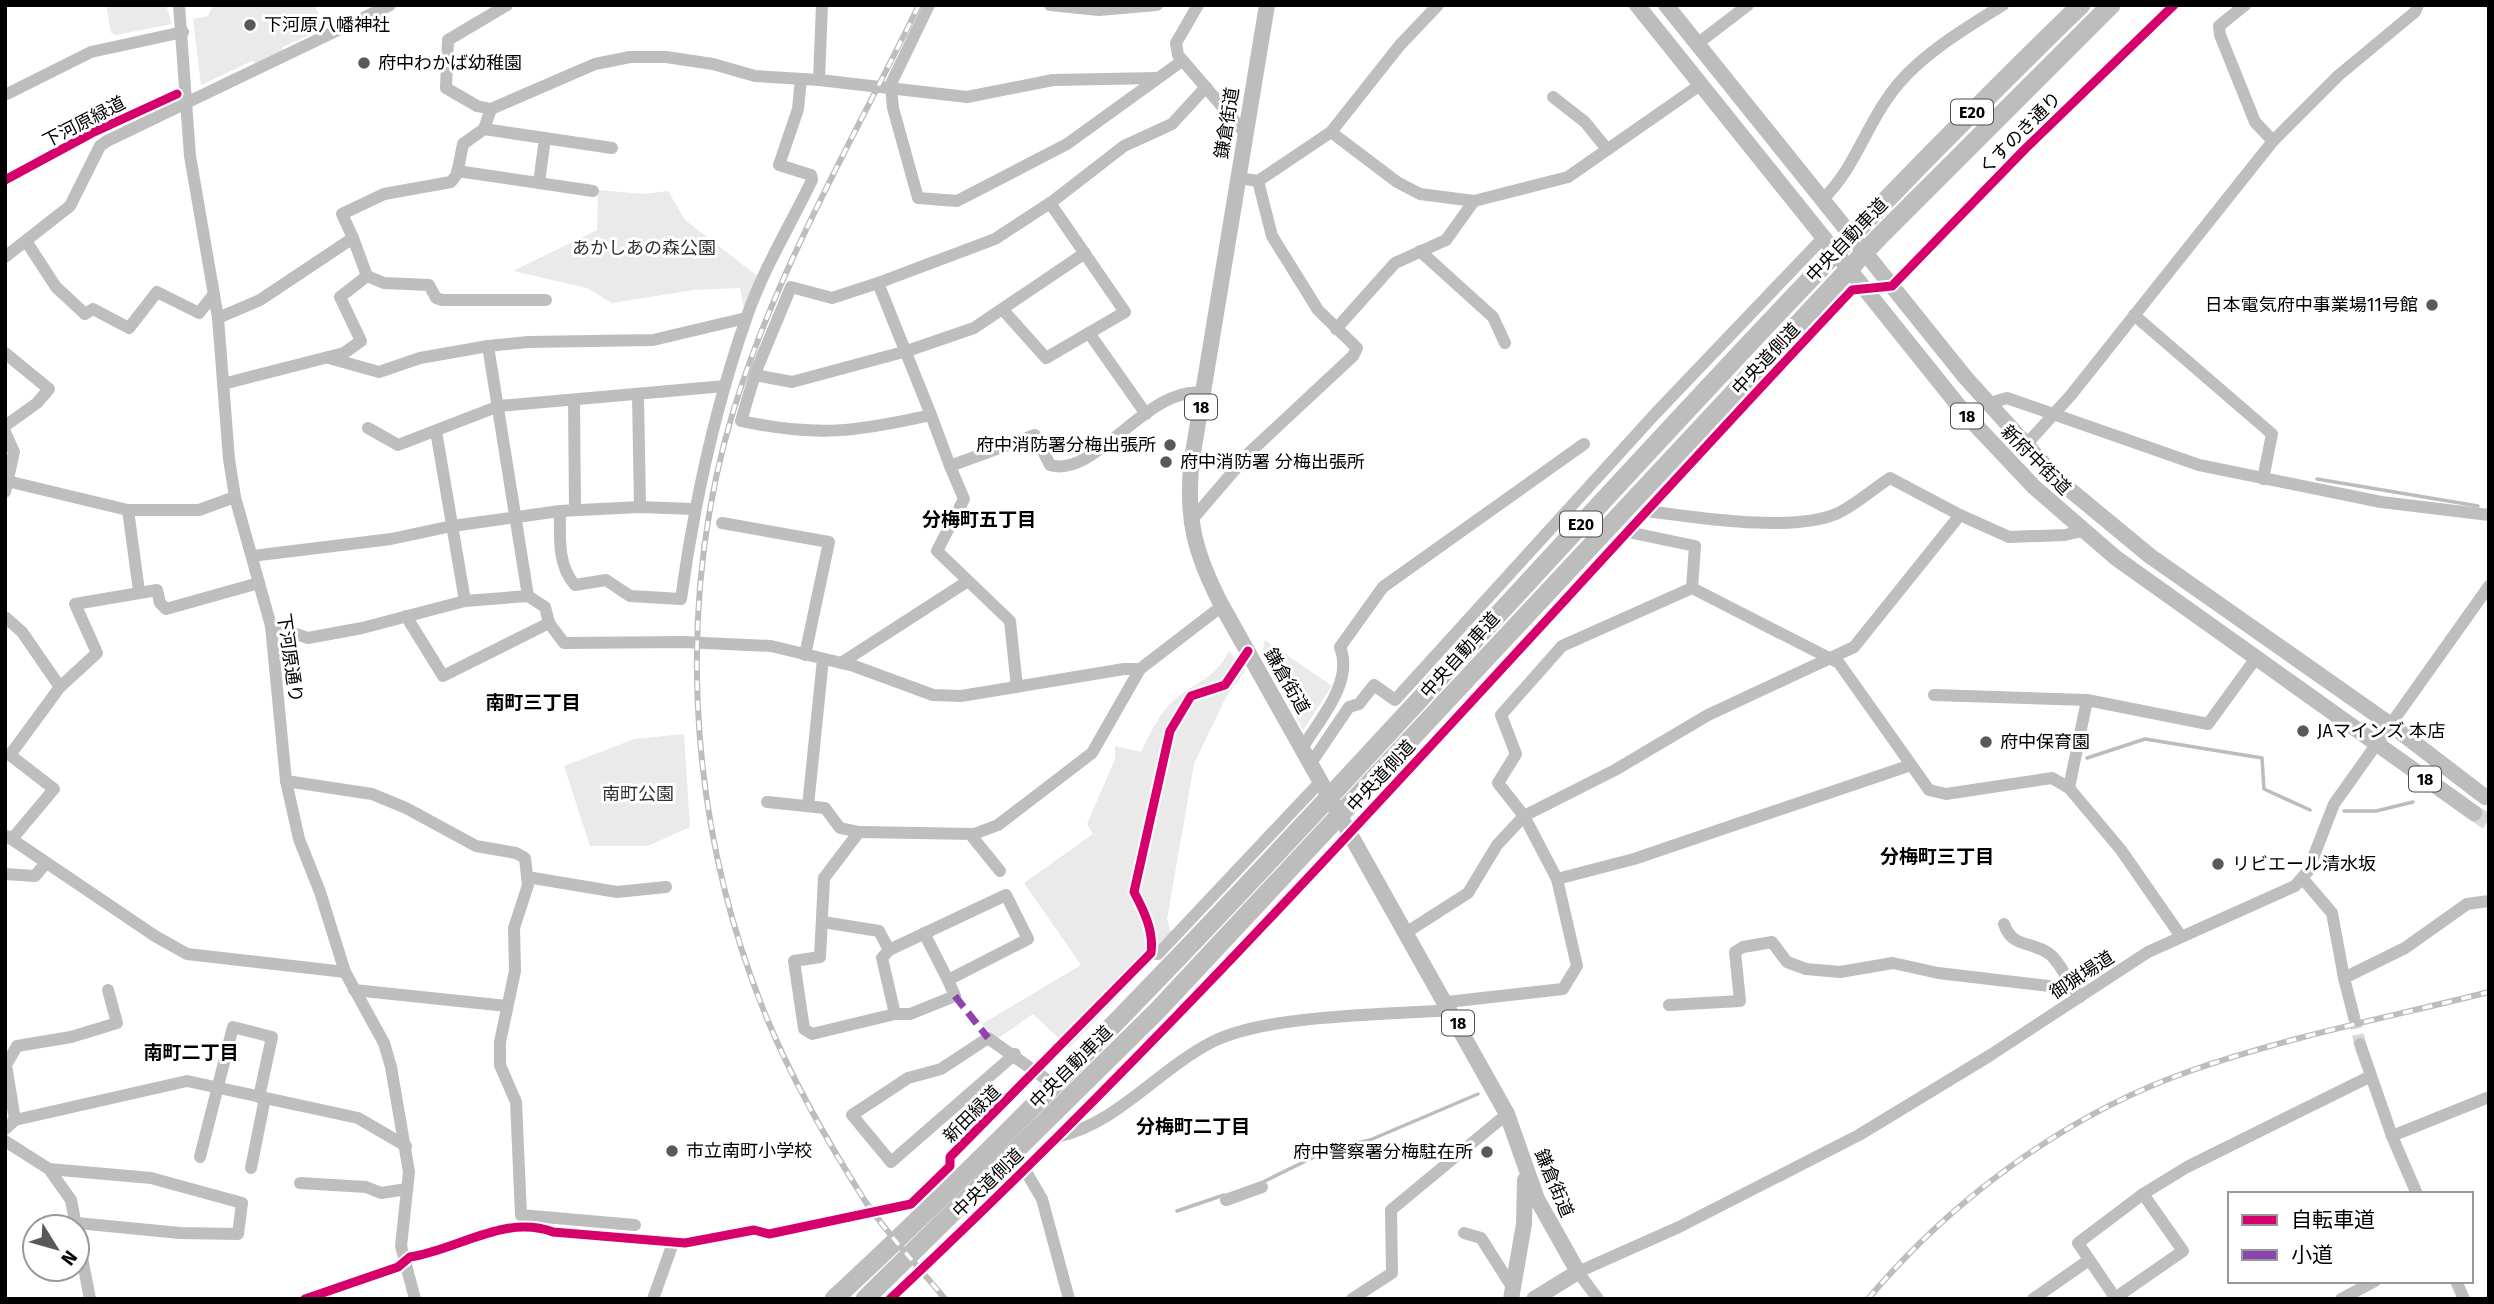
<svg xmlns="http://www.w3.org/2000/svg" width="2494" height="1304" viewBox="0 0 2494 1304" font-family="'Fira Sans','Noto Sans JP',sans-serif">
<style>
.green{fill:#eaeaea}
.lines{fill:none;stroke-linecap:round;stroke-linejoin:round}
.stream{stroke:#bcbcbc;stroke-width:3.5}
.minor-tunnel{stroke:#d9d9d9;stroke-width:12;stroke-dasharray:12 6;stroke-linecap:butt}
.major-tunnel{stroke:#d9d9d9;stroke-width:16;stroke-dasharray:16 8;stroke-linecap:butt}
.minor{stroke:#bebebe;stroke-width:12}
.major{stroke:#bdbdbd;stroke-width:16}
.highway{stroke:#bdbdbd;stroke-width:19}
.rail-casing{stroke:#bdbdbd;stroke-width:6}
.rail{stroke:#fff;stroke-width:3.5;stroke-dasharray:10;stroke-linecap:butt}
.quiet{stroke:#8e44ad;stroke-width:7;stroke-dasharray:14 7;stroke-linecap:butt}
.cycleway-casing{stroke:#fff;stroke-width:13}
.cycleway{stroke:#d6006c;stroke-width:9}
.poi-dot{fill:#595959;stroke:#fff;stroke-width:2.5}
.labels{text-anchor:middle;dominant-baseline:central;stroke-width:6;stroke-linejoin:round;paint-order:stroke}
.shield{fill:#fff;stroke:#4c4c4c;stroke-width:2}
.shield-label{font-size:16px;font-weight:bold;fill:#000}
.poi-label{font-size:18px;fill:#000;stroke:#fff;text-anchor:start}
.street-label{font-size:18px;fill:#000;stroke:#fff}
.park-label{font-size:18px;fill:#303030;stroke:#fff}
.neighbourhood-label{font-size:19px;font-weight:bold;fill:#000;stroke:#fff}
</style>
<rect width="100%" height="100%" fill="#fff"/>
<g class="green">
<polygon points="106,5 166,5 172,24 116,35 111,33"/>
<polygon points="213,5 314,5 326,27 283,47 282,53 260,67 252,61 201,85 193,19 208,16"/>
<polygon points="598,190 644,194 668,191 685,220 760,278 744,308 740,288 694,290 612,303 587,288 513,271 597,230"/>
<polygon points="1265,640 1332,686 1303,730 1262,653"/>
<path d="M1229 651 1245 671 1226 697 1194 764 1167 919 1173 939 1069 1048 1033 1014 997 1039 982 1024 1081 965 1024 883 1093 834 1087 824 1115 759V746L1141 752C1150 734 1158 715 1173 701 1197 680 1212 682 1229 651Z"/>
<polygon points="684,734 690,827 648,846 590,846 564,766 634,739"/>
</g>
<g class="lines">
<g class="stream">
<polyline points="2317,479 2478,506"/>
<polyline points="2087,758 2145,739 2262,758 2264,789 2310,810"/>
<polyline points="2344,811 2376,811 2413,802"/>
<polyline points="1261,1183 1330,1149 1370,1140 1478,1094"/>
<polyline points="1177,1211 1224,1195"/>
</g>
<polyline class="minor-tunnel" points="2354,1017 2360,1044"/>
<polyline class="major-tunnel" points="2474,813 2489,823"/>
<g class="minor">
<polyline points="179,5 190,156 218,318 229,459 235,497 271,626 286,781 299,839 320,892 345,972 384,1043 391,1067 409,1172 401,1246 415,1299"/>
<polyline points="1050,5 1099,10 1157,5"/>
<polyline points="1198,5 1176,43 1178,55 1245,133"/>
<polyline points="2245,5 2219,26 2220,35 2255,122 2273,141"/>
<polyline points="1697,44 1748,5"/>
<polyline points="819,80 822,5"/>
<polyline points="889,88 929,5"/>
<polyline points="891,88 893,108 918,198 957,201 1067,144 1182,61"/>
<polyline points="5,95 91,52 183,32"/>
<polyline points="1553,97 1585,122 1606,148"/>
<polyline points="491,109 477,106 446,88 448,40 507,5"/>
<polyline points="484,129 612,148"/>
<polyline points="1331,132 1397,182 1420,194 1474,201 1568,177 1700,85"/>
<polyline points="457,171 593,191"/>
<polyline points="1238,178 1258,181 1331,132 1400,45 1438,5"/>
<polyline points="539,183 545,138"/>
<path d="M1822 200C1853 171 1865 129 1889 96 1915 58 1964 29 2003 5"/>
<polyline points="26,241 56,287 85,314 93,309 129,328 157,292 199,313 214,294"/>
<polyline points="1420,251 1493,317 1505,343"/>
<polyline points="5,257 70,206 100,146 107,141 390,5"/>
<polyline points="367,276 384,283 429,285 436,298 442,300 546,300"/>
<path d="M878 283 931 415C856 432 816 437 741 421L756 371 791 287 832 298Z"/>
<polyline points="878,283 995,239 1053,201 1124,146 1172,124 1206,87"/>
<polyline points="1003,310 1046,358 1125,312 1050,203"/>
<polyline points="2134,315 2272,434 2263,479"/>
<polyline points="218,318 260,300 353,238 342,214 384,194 451,182 457,174 463,144 484,129 491,109 595,64 630,57 666,57 713,64 755,76 819,80 967,97 1053,80 1158,78"/>
<polyline points="1336,329 1395,263 1446,240 1474,201"/>
<polyline points="1089,333 1146,414"/>
<polyline points="488,346 528,596"/>
<polyline points="5,353 49,389 37,403 5,426"/>
<polyline points="329,358 379,372 420,358 488,346 528,342 653,340 746,318"/>
<polyline points="755,375 792,382 907,351 974,328 1085,253"/>
<polyline points="223,384 344,353 361,341 340,297 367,276 353,238"/>
<polyline points="638,395 640,507"/>
<polyline points="574,400 575,509"/>
<polyline points="1987,404 2007,398 2199,465 2381,502 2489,515"/>
<path d="M931 415 950 466 1035 435 1050 465C1096 479 1147 385 1203 393"/>
<polyline points="368,428 398,445 499,406 725,386"/>
<polyline points="436,431 465,601"/>
<polyline points="5,432 14,452 5,492"/>
<polyline points="2025,446 2071,395 2273,141 2339,75 2415,12 2418,5"/>
<polyline points="950,466 964,499 937,551 1010,621 1017,687"/>
<polyline points="7,481 128,510 199,510 235,497"/>
<polyline points="128,510 139,591"/>
<path d="M560 511C560 536 557 565 575 585L606 580 630 596 681 599C694 504 714 411 746 319 762 271 790 226 812 180L811 175 779 165 798 109 801 79"/>
<path d="M1646 511C1695 517 1790 533 1836 514 1854 506 1873 489 1890 478L1960 515"/>
<polyline points="1190,522 1250,452 1353,356 1357,348 1318,310 1272,236 1258,181"/>
<polyline points="722,523 829,542 805,655"/>
<polyline points="252,556 391,539 452,526 560,511 640,507 693,509"/>
<polyline points="1692,588 1839,663 1929,790 1946,794 2052,778 2069,788 2121,850 2180,935"/>
<polyline points="406,616 443,676 549,623"/>
<polyline points="5,617 22,632 60,687"/>
<polyline points="271,626 308,638 362,628 465,601 528,596 545,607 549,623 564,643 683,642 771,646 854,666 933,695 961,696 1124,669 1140,669 1222,606"/>
<polyline points="841,663 968,581"/>
<polyline points="1934,695 2087,700 2208,724 2256,658"/>
<path d="M1303 747C1320 719 1354 682 1340 647L1383 587 1584 444"/>
<polyline points="1311,763 1349,707 1359,704 1374,685 1395,700 1655,414 1823,238"/>
<polyline points="286,781 372,794 406,808 476,846 516,853 525,858 528,885 514,928 515,971 500,1042 500,1065 516,1102 521,1215 635,1225"/>
<polyline points="2069,788 2087,700"/>
<polyline points="767,802 825,808 840,828 859,832 974,834 998,825 1092,753 1140,669"/>
<polyline points="808,806 823,659"/>
<polyline points="970,834 1000,871"/>
<polyline points="7,836 155,936 187,954 345,972"/>
<polyline points="12,839 54,789 10,755 60,687 97,653 75,604 157,590 160,603 166,609 259,583"/>
<polyline points="5,874 35,876 46,863"/>
<polyline points="527,877 617,892 666,887"/>
<polyline points="1557,879 1634,859 1911,765"/>
<polyline points="2303,879 2332,913 2344,978 2405,948 2467,904 2489,901"/>
<polyline points="823,922 879,931 889,950 882,958 895,1014 812,1034 804,1029 794,961 820,957 824,878 859,832"/>
<path d="M2004 924C2012 948 2031 941 2048 953 2058 959 2067 979 2074 989"/>
<polyline points="1407,932 1468,893 1497,845 1524,816 1615,770 1708,715 1854,647 1960,515 2009,537 2065,535 2082,531"/>
<polyline points="889,950 1006,895 1028,939 948,980 924,933"/>
<polyline points="1151,953 1158,954 1321,781"/>
<polyline points="2344,978 2354,1017"/>
<polyline points="354,990 507,1006"/>
<polyline points="1447,1002 1563,989 1577,966 1557,879 1524,816 1498,783 1516,754 1501,715 1562,646 1692,588 1695,546 1628,532"/>
<polyline points="1669,1005 1740,1001 1735,952 1743,947 1772,942 1787,962 1806,969 1840,972 1893,963 1938,973 2074,989 2080,997"/>
<polyline points="895,1014 910,1014 955,996 948,980"/>
<polyline points="2360,1044 2392,1136 2417,1194"/>
<polyline points="1015,1054 891,1162 852,1115 908,1078 941,1069 988,1038 1057,1087"/>
<polyline points="15,1120 6,1065 17,1046 71,1037 117,1023 108,990"/>
<polyline points="5,1129 15,1120 187,1081 358,1118 406,1146"/>
<polyline points="2392,1136 2489,1097"/>
<path d="M1057 1137C1119 1123 1158 1069 1214 1041 1271 1014 1386 1015 1451 1010"/>
<polyline points="5,1141 49,1169 71,1200 90,1299"/>
<polyline points="200,1157 233,1027 272,1037 259,1097"/>
<polyline points="251,1168 265,1098"/>
<polyline points="49,1169 151,1178 242,1203 238,1234 180,1233 77,1223"/>
<polyline points="1025,1170 1042,1199 1069,1299"/>
<polyline points="300,1183 366,1187 381,1193 407,1189"/>
<polyline points="1226,1200 1262,1187"/>
<polyline points="1464,1233 1481,1238 1514,1290"/>
<polyline points="2456,1281 2464,1299"/>
<polyline points="2115,1298 2183,1251 2143,1194"/>
<polyline points="653,1299 673,1243"/>
<path d="M890 1299C1230 981 1533 628 1852 290L1892 286 2025 149 2174 5"/>
<polyline points="1352,1299 1392,1273 1391,1210 1507,1114"/>
<polyline points="1598,1299 1578,1272 1679,1227 1859,1135 1989,1056 2148,952 2295,886 2308,871 2334,804 2489,586"/>
<polyline points="2033,1299 2089,1260"/>
<polyline points="2116,1299 2078,1243 2143,1194 2187,1167 2369,1077"/>
<polyline points="2341,1299 2375,1281"/>
</g>
<g class="major">
<path d="M1267 5 1192 459C1185 518 1195 554 1222 606L1507 1114 1537 1199 1578 1272 1534 1299"/>
<polyline points="1637,5 1966,415 2034,487 2116,558 2474,813"/>
<polyline points="1666,5 1965,377 2058,480 2150,556 2391,725 2485,797"/>
<polyline points="1511,1299 1524,1224 1525,1180"/>
</g>
<g class="highway">
<path d="M834 1299C1273 891 1650 422 2081 5"/>
<polyline points="865,1299 1157,1011 1879,237 2111,5"/>
</g>
<g class="rail-casing">
<g id="rail">
<path d="M919 5C858 130 788 250 743 381 672 587 685 821 768 1021 794 1084 829 1144 865 1201 888 1235 919 1267 945 1299"/>
<path d="M1868 1299C1952 1199 2067 1114 2190 1071 2287 1037 2390 1017 2489 992"/>
</g>
</g>
<use href="#rail" class="rail"/>
<polyline class="quiet" points="955,996 988,1038"/>
<g class="cycleway-casing">
<g id="cycleway">
<polyline points="5,180 92,133 177,94"/>
<path d="M305 1299 398 1267 410 1257C457 1250 505 1214 553 1232L685 1243 754 1230 769 1234 911 1204 950 1166V1157L1151 953C1154 931 1144 911 1134 892L1170 731 1191 696 1225 685 1248 651"/>
<path d="M890 1299C1230 981 1533 628 1852 290L1892 286 2025 149 2174 5"/>
</g>
</g>
<use href="#cycleway" class="cycleway"/>
</g>
<g class="poi-dot">
<circle cx="250" cy="25" r="7"/>
<circle cx="364" cy="63" r="7"/>
<circle cx="2432" cy="305" r="7"/>
<circle cx="1170" cy="445" r="7"/>
<circle cx="1166" cy="462" r="7"/>
<circle cx="2303" cy="731" r="7"/>
<circle cx="1986" cy="742" r="7"/>
<circle cx="2218" cy="864" r="7"/>
<circle cx="672" cy="1151" r="7"/>
<circle cx="1487" cy="1152" r="7"/>
</g>
<g class="labels">
<g class="shield">
<rect x="1951" y="99.5" width="42" height="25" rx="5"/>
<rect x="1185" y="394.5" width="32" height="25" rx="5"/>
<rect x="1951" y="403.5" width="32" height="25" rx="5"/>
<rect x="1560" y="511.5" width="42" height="25" rx="5"/>
<rect x="2409" y="766.5" width="32" height="25" rx="5"/>
<rect x="1442" y="1010.5" width="32" height="25" rx="5"/>
</g>
<g class="shield-label">
<text x="1972" y="112">E20</text>
<text x="1201" y="407">18</text>
<text x="1967" y="416">18</text>
<text x="1581" y="524">E20</text>
<text x="2425" y="779">18</text>
<text x="1458" y="1023">18</text>
</g>
<g class="poi-label">
<text x="264" y="25">下河原八幡神社</text>
<text x="378" y="63">府中わかば幼稚園</text>
<text x="2418" y="305" text-anchor="end">日本電気府中事業場11号館</text>
<text x="1156" y="445" text-anchor="end">府中消防署分梅出張所</text>
<text x="1180" y="462">府中消防署 分梅出張所</text>
<text x="2317" y="731">JAマインズ 本店</text>
<text x="2000" y="742">府中保育園</text>
<text x="2232" y="864">リビエール清水坂</text>
<text x="686" y="1151">市立南町小学校</text>
<text x="1473" y="1152" text-anchor="end">府中警察署分梅駐在所</text>
</g>
<g class="street-label">
<text transform="translate(84 122) rotate(-27)">下河原緑道</text>
<text transform="translate(1227 123) rotate(-81)">鎌倉街道</text>
<text transform="translate(2020 133) rotate(-45)">くすのき通り</text>
<text transform="translate(1847 240) rotate(-46)">中央自動車道</text>
<text transform="translate(1766 359) rotate(-47)">中央道側道</text>
<text transform="translate(2036 460) rotate(45)">新府中街道</text>
<text transform="translate(1460 655) rotate(-48)">中央自動車道</text>
<text transform="translate(290 658) rotate(82)">下河原通り</text>
<text transform="translate(1287 681) rotate(60)">鎌倉街道</text>
<text transform="translate(1381 776) rotate(-47)">中央道側道</text>
<text transform="translate(2082 975) rotate(-33)">御猟場道</text>
<text transform="translate(1071 1067) rotate(-45)">中央自動車道</text>
<text transform="translate(972 1114) rotate(-45)">新田緑道</text>
<text transform="translate(988 1183) rotate(-44)">中央道側道</text>
<text transform="translate(1554 1183) rotate(67)">鎌倉街道</text>
</g>
<g class="park-label">
<text x="644" y="248">あかしあの森公園</text>
<text x="638" y="794">南町公園</text>
</g>
<g class="neighbourhood-label">
<text x="979" y="519">分梅町五丁目</text>
<text x="533" y="702">南町三丁目</text>
<text x="1937" y="856">分梅町三丁目</text>
<text x="191" y="1052">南町二丁目</text>
<text x="1193" y="1126">分梅町二丁目</text>
</g>
</g>
<rect width="2494" height="1304" fill="none" stroke="#000000" stroke-width="14"/>
<rect x="2228" y="1192" width="245" height="91" fill="#ffffff" stroke="#999999" stroke-width="2"/>
<rect x="2242" y="1215" width="35" height="10" fill="#d6006c" stroke="#999999" stroke-width="2"/>
<text x="2291" y="1227" font-size="21" fill="#000000">自転車道</text>
<rect x="2242" y="1250" width="35" height="10" fill="#8e44ad" stroke="#999999" stroke-width="2"/>
<text x="2291" y="1262" font-size="21" fill="#000000">小道</text>
<g transform="translate(56 1248) rotate(127)"><circle r="33" fill="#ffffff" stroke="#999999" stroke-width="2"/>
<path d="M0-5L12 26L0 18L-12 26Z" fill="#595959"/>
<text y="-10" font-size="19" font-weight="bold" text-anchor="middle" fill="#000000">N</text>
</g>
</svg>
